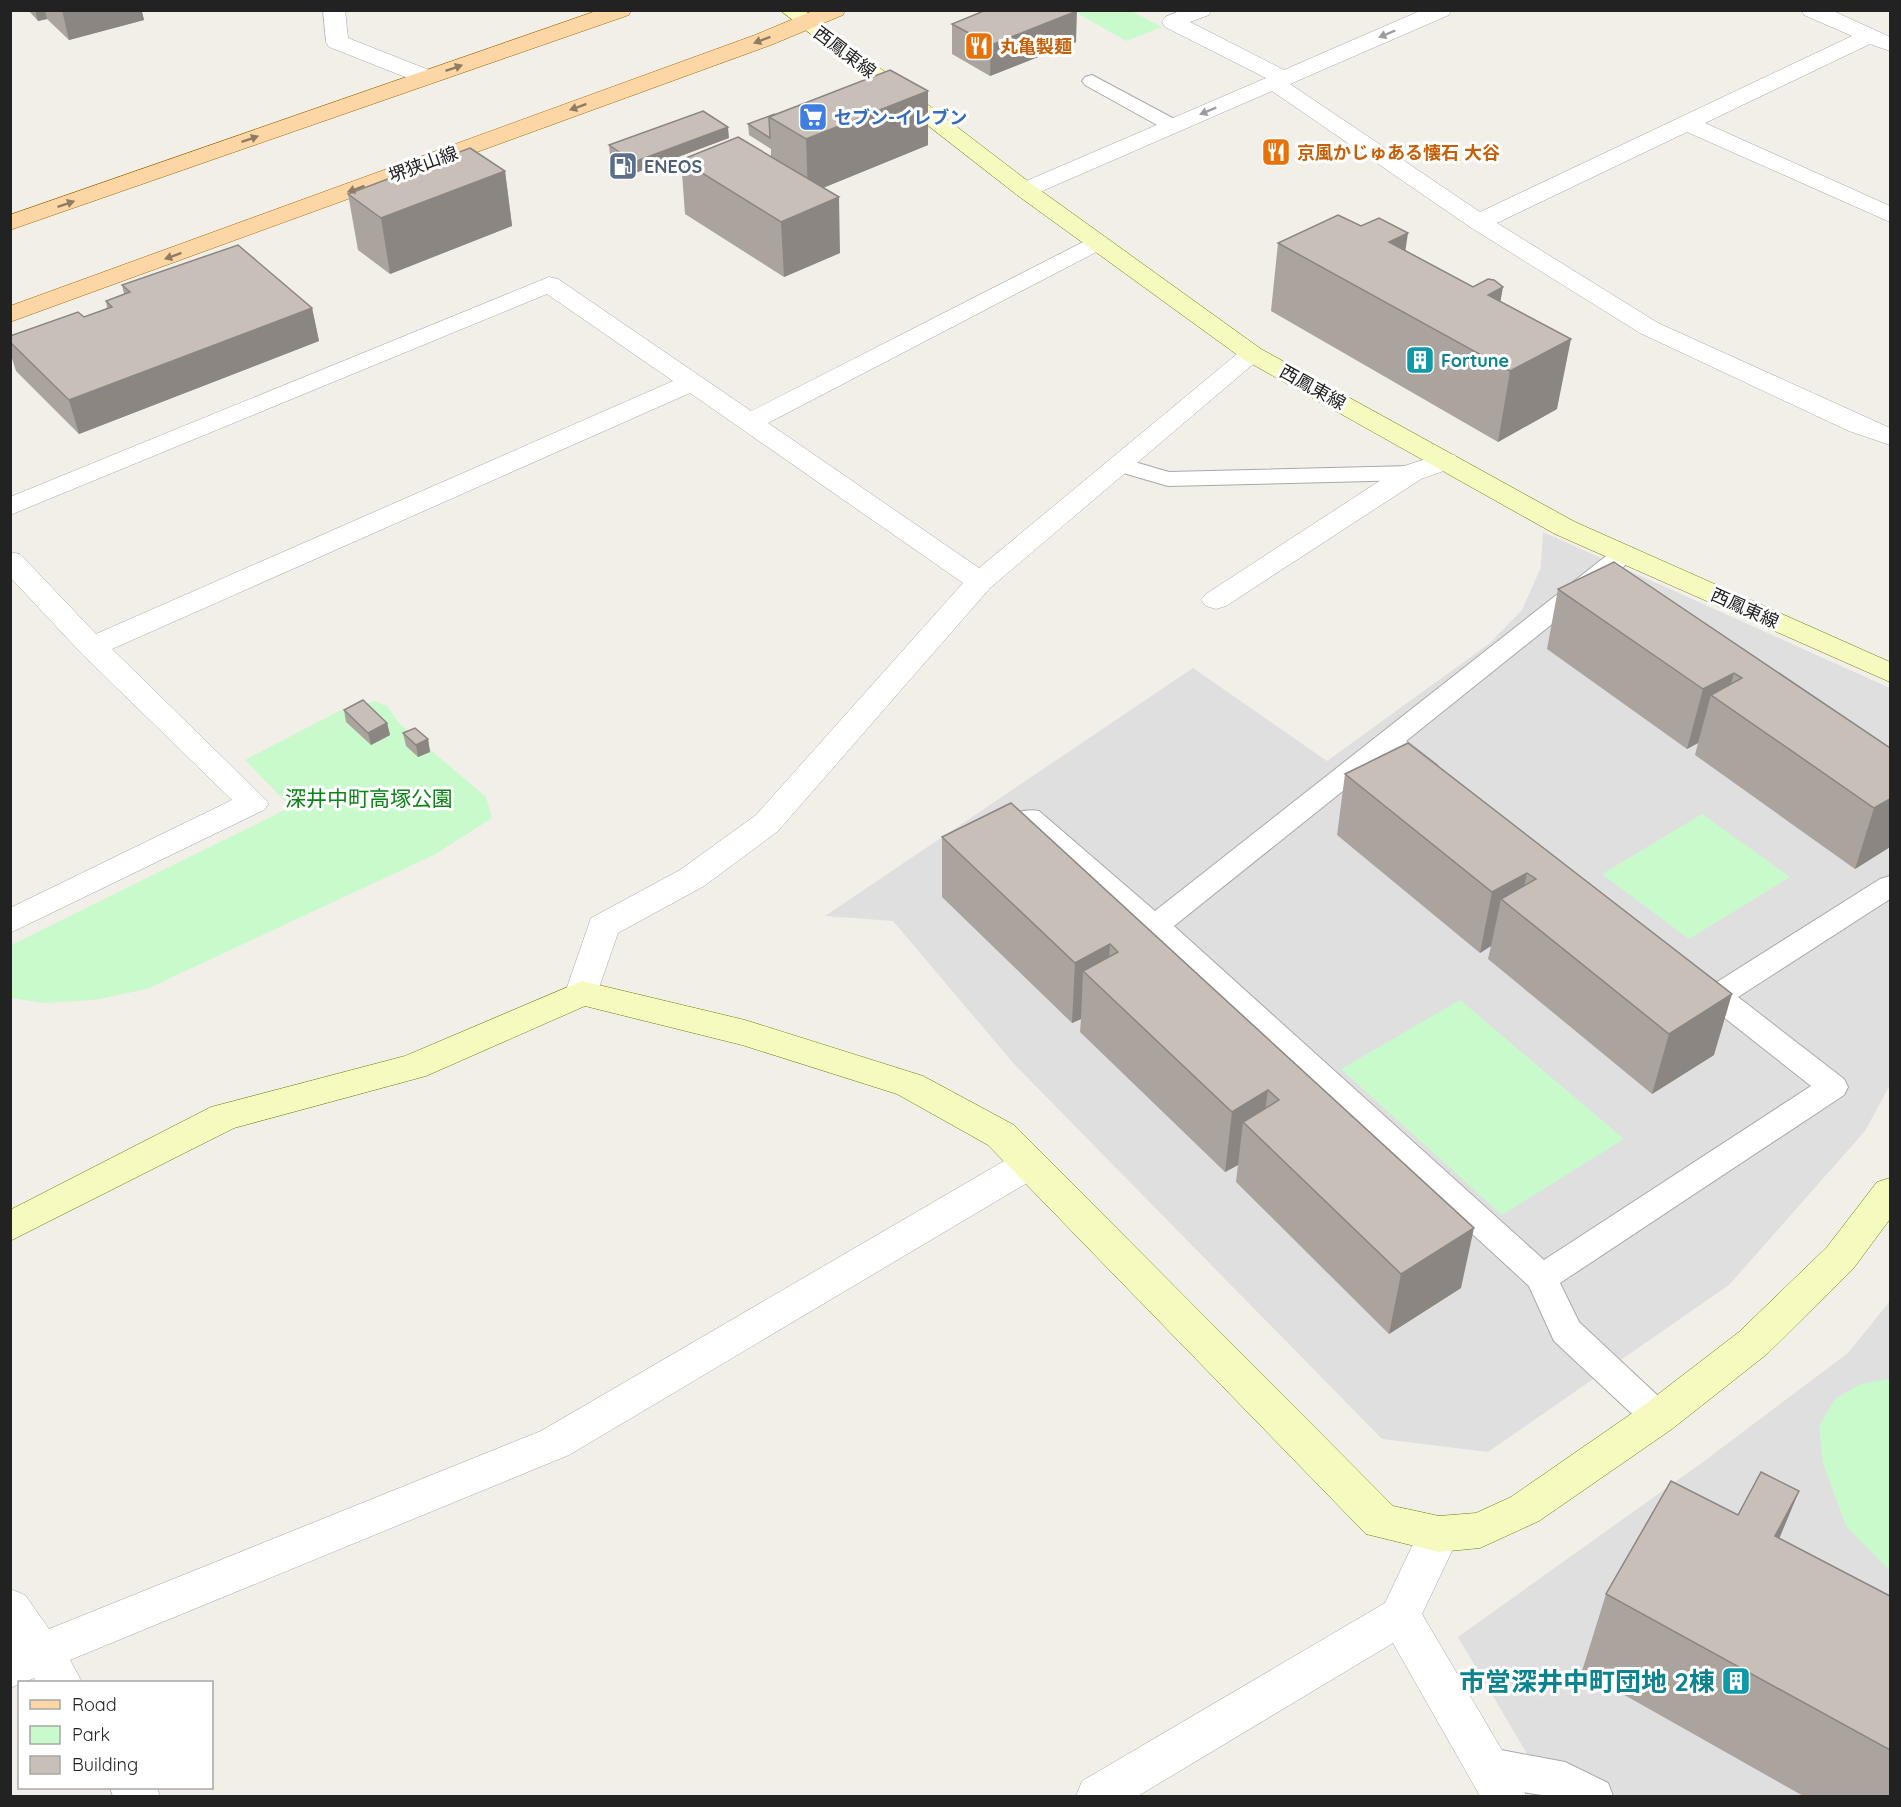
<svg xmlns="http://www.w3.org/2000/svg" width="1901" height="1807" viewBox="0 0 1901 1807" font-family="Quicksand,'Noto Sans JP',sans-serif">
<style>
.residential{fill:#e0dfdf}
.park{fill:#c8facc}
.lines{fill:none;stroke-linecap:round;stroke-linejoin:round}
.lane-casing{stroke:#a9a9a9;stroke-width:2}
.street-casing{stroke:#a9a9a9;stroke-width:1}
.secondary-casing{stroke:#707d05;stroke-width:1}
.primary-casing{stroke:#a06b00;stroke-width:1}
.lane{fill:#fff;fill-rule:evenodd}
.street{fill:#fff;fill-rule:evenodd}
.secondary{fill:#f7fabf;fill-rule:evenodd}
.primary{fill:#fcd6a4;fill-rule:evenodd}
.wall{fill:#aba49e}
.shaded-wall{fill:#8b8681}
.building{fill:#c7bfb8;stroke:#8b8681;stroke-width:1.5}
.oneway{fill:#9c9c9c}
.oneway2{fill:#8f7c63}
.labels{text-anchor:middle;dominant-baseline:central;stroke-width:6;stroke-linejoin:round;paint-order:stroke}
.far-food-label{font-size:18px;font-weight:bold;fill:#c56008;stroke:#fff;text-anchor:start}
.far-street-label{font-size:18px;fill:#222;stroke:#fff}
.far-shop-label{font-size:18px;font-weight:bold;fill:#366cbe;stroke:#fff;text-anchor:start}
.far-service-label{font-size:18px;font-weight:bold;fill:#4e5e75;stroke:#fff;text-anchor:start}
.far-culture-label{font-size:18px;font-weight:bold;fill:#0d838f;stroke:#fff;text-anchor:start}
.park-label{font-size:21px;fill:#0c8416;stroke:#fff}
.near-culture-label{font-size:26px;font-weight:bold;fill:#0d838f;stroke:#fff;text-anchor:end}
</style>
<rect width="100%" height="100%" fill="#f2efe9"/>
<g class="residential">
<polygon points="1543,532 1890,688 1890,1085 1865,1131 1729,1285 1488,1452 1382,1439 1014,1064 893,921 825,916 1193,668 1327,761 1490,643 1522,610 1541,567"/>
<polygon points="1890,1301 1890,1796 1552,1796 1458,1637 1703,1462 1848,1353"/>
</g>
<g class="park">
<polygon points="1084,11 1131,11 1162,27 1126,41 1077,13"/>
<polygon points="376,701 387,706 399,723 486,797 492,818 434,855 147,989 94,1000 43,1003 11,998 11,945 291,807 245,760 339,711"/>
<polygon points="1702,814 1790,877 1689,939 1602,874"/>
<polygon points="1460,1000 1624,1139 1502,1215 1341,1069"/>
<polygon points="1890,1379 1890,1571 1846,1526 1823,1463 1819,1426 1835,1399 1860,1384"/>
</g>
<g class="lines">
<g class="lane-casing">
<g id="lane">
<polygon points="1092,75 1180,122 1183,126 1180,130 1166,130 1085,85 1082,81 1085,77"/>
<polygon points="1121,458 1169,472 1411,466 1419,468 1423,473 1419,478 1411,480 1168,486 1113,470 1109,465 1113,460"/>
<path d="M1624 547 1633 549 1636 554 1633 559 1406 741 1437 765 1441 771 1437 777C1417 783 1404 766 1389 754L1174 926 1544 1260 1811 1086 1688 989 1683 982 1688 975 1698 971 1717 982 1880 879 1890 876V899L1738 997 1844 1079 1848 1087 1844 1095 1560 1283 1579 1322 1670 1407 1675 1417 1670 1427 1658 1431 1646 1427 1554 1341 1529 1286 1145 933 1026 831 994 844 984 842 980 835C989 820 1022 807 1039 811L1155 911 1615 549Z"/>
<path d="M1485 1747 1565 1762 1608 1783 1613 1796C1569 1801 1514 1794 1471 1778L1466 1765 1471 1752Z"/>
</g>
</g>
<g class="street-casing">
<g id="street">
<polygon points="323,10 345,10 348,38 434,72 437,77 434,82 418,82 329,47 326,42"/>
<polygon points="1182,10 1211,10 1209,15 1190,22 1284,70 1422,10 1451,10 1449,15 1290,84 1480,212 1852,36 1804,15 1802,10 1831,10 1890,37 1890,51 1870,44 1705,123 1890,206 1890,222 1687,132 1497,223 1658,323 1890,428 1890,445 1849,431 1640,333 1470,227 1272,91 1033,195 1017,195 1013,190 1017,185 1266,78 1165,27 1162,22 1165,17"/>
<polygon points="1097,235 1106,237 1109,242 1106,247 768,423 979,568 1243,349 1252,346 1261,349 1265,354 990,588 778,831 704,886 618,933 594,1002 582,1005 570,1002 565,993 591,918 680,870 756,815 963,583 690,393 112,649 269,803 264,810 10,933 10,908 232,800 82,654 10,577 10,552 20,554 96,634 673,381 547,294 10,515 10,497 549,277 558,279 751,411"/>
<polygon points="1445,453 1455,455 1459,461 1455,467 1421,479 1226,606 1216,609 1206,606 1201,600 1206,594 1401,467"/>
<polygon points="1029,1150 1042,1154 1047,1164 1042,1174 569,1455 70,1660 82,1682 37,1682 34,1678 10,1688 10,1589 25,1595 49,1629 541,1431 1016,1154"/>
<polygon points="1439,1516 1454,1521 1460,1534 1422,1614 1520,1781 1526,1796 1480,1796 1393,1643 1138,1796 1076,1796 1082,1781 1385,1603 1424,1521"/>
<polygon points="110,1788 157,1788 160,1796 113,1796"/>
</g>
</g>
<g class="secondary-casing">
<g id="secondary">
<polygon points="780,10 804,10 1033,185 1261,349 1575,522 1890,662 1890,682 1555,534 1243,359 1017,195"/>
<polygon points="582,981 745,1020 923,1076 1014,1125 1393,1506 1439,1516 1476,1513 1511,1497 1644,1405 1739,1332 1827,1247 1877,1182 1890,1178 1890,1219 1853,1269 1767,1354 1672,1429 1539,1521 1480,1548 1439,1552 1366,1534 988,1145 897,1094 742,1045 585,1006 426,1076 234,1128 10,1241 10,1210 211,1107 405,1056"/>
</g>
</g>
<g class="primary-casing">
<g id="primary">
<polygon points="599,10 631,10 629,15 10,230 10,215"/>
<polygon points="815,10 845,10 843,15 771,45 10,322 10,306 755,35"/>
</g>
</g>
<use href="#lane" class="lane"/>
<use href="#street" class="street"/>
<use href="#secondary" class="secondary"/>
<use href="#primary" class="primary"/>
</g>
<g class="wall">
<polygon points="28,10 149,10 142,12 144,20 69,40 47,19 38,21"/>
<polygon points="952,24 1076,42 990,76 952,54"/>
<polygon points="928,91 928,145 823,188 840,253 784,277 685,214 681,160 771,157 771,149 749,135 748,124 775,114"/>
<polygon points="729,138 635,173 610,156 609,145"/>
<polygon points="505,171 512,226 390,274 358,250 348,194"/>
<polygon points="1278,243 1405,250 1500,301 1557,409 1498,442 1271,311"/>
<polygon points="122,285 312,308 319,341 79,434 16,371 10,352 10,336 84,317 107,308 106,301 124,294"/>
<polygon points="1614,562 1890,748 1890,847 1855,869 1695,755 1698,743 1687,749 1547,649 1558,589"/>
<polygon points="344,710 387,723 390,735 371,745 346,722"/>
<polygon points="403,733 428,739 430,752 418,757 406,746"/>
<polygon points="1408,743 1714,1055 1652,1094 1488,959 1491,946 1480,953 1337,835 1345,774"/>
<polygon points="1011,803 1461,1288 1389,1334 1236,1182 1238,1165 1225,1172 1080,1032 1081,1019 1072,1023 942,897 942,837"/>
<polygon points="1799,1491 1779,1538 1890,1596 1890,1797 1805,1797 1582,1671 1606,1594 1738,1515"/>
</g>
<g class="shaded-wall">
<polygon points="35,10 45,10 47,19 38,21"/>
<polygon points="62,10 149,10 142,12 144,20 69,40"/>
<polygon points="1077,11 1076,42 990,76 991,45"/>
<polygon points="928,91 928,145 808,194 806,139"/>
<polygon points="728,127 729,138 635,173 634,162"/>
<polygon points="505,171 512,226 390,274 381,218"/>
<polygon points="839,197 840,253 784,277 781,222"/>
<polygon points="1408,233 1398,301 1389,242"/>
<polygon points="1503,287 1491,356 1488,295"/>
<polygon points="312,308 319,341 79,434 69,400"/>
<polygon points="1571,339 1557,409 1498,442 1510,371"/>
<polygon points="1734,673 1725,705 1711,695 1698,743 1687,749 1703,689"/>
<polygon points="387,723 390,735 371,745 368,733"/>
<polygon points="428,739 430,752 418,757 416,745"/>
<polygon points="1890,799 1890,847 1855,869 1874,808"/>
<polygon points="1527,873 1519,913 1501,899 1491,946 1480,953 1492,892"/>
<polygon points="1110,944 1107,994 1083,971 1081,1019 1072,1023 1075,963"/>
<polygon points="1732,994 1714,1055 1652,1094 1669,1034"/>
<polygon points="1268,1090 1261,1140 1243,1122 1238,1165 1225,1172 1232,1112"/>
<polygon points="1474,1228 1461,1288 1389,1334 1401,1274"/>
<polygon points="1799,1491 1767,1568 1775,1536"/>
</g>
<g class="building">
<polygon points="986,10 1075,10 1077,11 991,45 952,24"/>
<polygon points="890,70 928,91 806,139 769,117"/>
<polygon points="703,111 728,127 634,162 609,145"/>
<polygon points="775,114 769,117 770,138 748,124"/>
<polygon points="738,137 839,197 781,222 681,160"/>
<polygon points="470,148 505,171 381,218 348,194"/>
<polygon points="1338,215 1361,226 1379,218 1408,233 1389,242 1473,287 1488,279 1494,280 1503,287 1488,295 1571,339 1510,371 1278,243"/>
<polygon points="238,245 312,308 69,400 10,342 10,336 78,312 84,317 112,307 106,301 130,292 122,285"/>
<polygon points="1614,562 1890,748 1890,799 1874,808 1711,695 1742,678 1734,673 1703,689 1558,589"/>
<polygon points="363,700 387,723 368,733 344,710"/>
<polygon points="415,728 428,739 416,745 403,733"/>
<polygon points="1408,743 1732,994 1669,1034 1501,899 1536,879 1527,873 1492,892 1345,774"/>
<polygon points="1011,803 1474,1228 1401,1274 1243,1122 1279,1100 1268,1090 1232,1112 1083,971 1118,952 1110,944 1075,963 942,837"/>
<polygon points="1761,1472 1799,1491 1775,1536 1890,1596 1890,1750 1606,1594 1671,1481 1738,1515"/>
</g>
<defs><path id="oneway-solid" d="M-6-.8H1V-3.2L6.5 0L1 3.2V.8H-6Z" transform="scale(1.5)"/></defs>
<g class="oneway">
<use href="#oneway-solid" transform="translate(1387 34) rotate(157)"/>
<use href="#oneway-solid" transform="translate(1208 111) rotate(157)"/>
</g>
<g class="oneway2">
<use href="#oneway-solid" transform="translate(762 40) rotate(159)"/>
<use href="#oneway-solid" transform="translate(454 68) rotate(-19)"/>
<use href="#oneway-solid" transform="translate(578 107) rotate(160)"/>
<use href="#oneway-solid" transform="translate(250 139) rotate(-19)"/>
<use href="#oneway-solid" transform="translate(356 189) rotate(160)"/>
<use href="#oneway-solid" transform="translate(66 204) rotate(-19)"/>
<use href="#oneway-solid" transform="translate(173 256) rotate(160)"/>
</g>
<defs>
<g id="restaurant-square" transform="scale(1.5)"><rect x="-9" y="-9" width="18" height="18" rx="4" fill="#e8710a" stroke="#fff"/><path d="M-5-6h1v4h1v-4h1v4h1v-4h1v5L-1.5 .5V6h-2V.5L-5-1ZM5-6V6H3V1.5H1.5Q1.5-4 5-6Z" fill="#fff"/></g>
<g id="supermarket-square" transform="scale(1.5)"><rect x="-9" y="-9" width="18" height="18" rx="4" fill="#3f7fe0" stroke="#fff"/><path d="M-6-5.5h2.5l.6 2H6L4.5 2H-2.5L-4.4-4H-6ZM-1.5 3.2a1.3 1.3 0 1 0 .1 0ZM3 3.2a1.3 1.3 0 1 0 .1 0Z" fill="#fff"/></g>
<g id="fuel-square" transform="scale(1.5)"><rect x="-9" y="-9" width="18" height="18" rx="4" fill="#5c6f8a" stroke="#fff"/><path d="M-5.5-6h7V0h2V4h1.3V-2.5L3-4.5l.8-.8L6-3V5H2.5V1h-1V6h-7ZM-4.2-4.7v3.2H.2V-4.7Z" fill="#fff"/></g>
<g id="building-square" transform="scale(1.5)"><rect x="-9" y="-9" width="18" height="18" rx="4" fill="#0f9aa8" stroke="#fff"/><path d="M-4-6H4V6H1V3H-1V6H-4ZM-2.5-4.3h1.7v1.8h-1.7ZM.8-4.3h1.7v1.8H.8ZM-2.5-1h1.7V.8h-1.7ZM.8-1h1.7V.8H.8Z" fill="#fff"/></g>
</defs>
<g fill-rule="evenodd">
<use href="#restaurant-square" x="979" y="46"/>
<use href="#supermarket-square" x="813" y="117"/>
<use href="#restaurant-square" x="1276" y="152"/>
<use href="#fuel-square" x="623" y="166"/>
<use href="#building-square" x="1420" y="360"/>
<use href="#building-square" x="1736" y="1681"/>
</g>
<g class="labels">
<g class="far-food-label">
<text x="1000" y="46">丸亀製麺</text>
<text x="1297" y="152">京風かじゅある懐石 大谷</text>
</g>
<g class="far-street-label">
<text transform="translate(845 52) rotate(37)">西鳳東線</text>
<text transform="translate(423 164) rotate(-20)">堺狭山線</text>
<text transform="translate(1313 387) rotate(29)">西鳳東線</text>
<text transform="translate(1745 608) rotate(24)">西鳳東線</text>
</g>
<g class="far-shop-label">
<text x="834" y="117">セブン-イレブン</text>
</g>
<g class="far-service-label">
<text x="644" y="166">ENEOS</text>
</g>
<g class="far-culture-label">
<text x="1441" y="360">Fortune</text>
</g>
<g class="park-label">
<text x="369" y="798">深井中町高塚公園</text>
</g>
<g class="near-culture-label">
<text x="1715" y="1681">市営深井中町団地 2棟</text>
</g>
</g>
<rect width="1901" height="1807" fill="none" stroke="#222222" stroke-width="24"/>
<rect x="18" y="1681" width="195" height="108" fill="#ffffff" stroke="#a7a7a7" stroke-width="1.5"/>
<rect x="30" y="1700" width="30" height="9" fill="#fcd6a4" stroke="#a7a7a7" stroke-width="1.5"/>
<text x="72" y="1711" font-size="18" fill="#222222">Road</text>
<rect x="30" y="1726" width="30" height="18" fill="#c8facc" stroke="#a7a7a7" stroke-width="1.5"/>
<text x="72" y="1741" font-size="18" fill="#222222">Park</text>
<rect x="30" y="1756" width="30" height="18" fill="#c7bfb8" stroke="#a7a7a7" stroke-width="1.5"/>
<text x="72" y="1771" font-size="18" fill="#222222">Building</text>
</svg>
